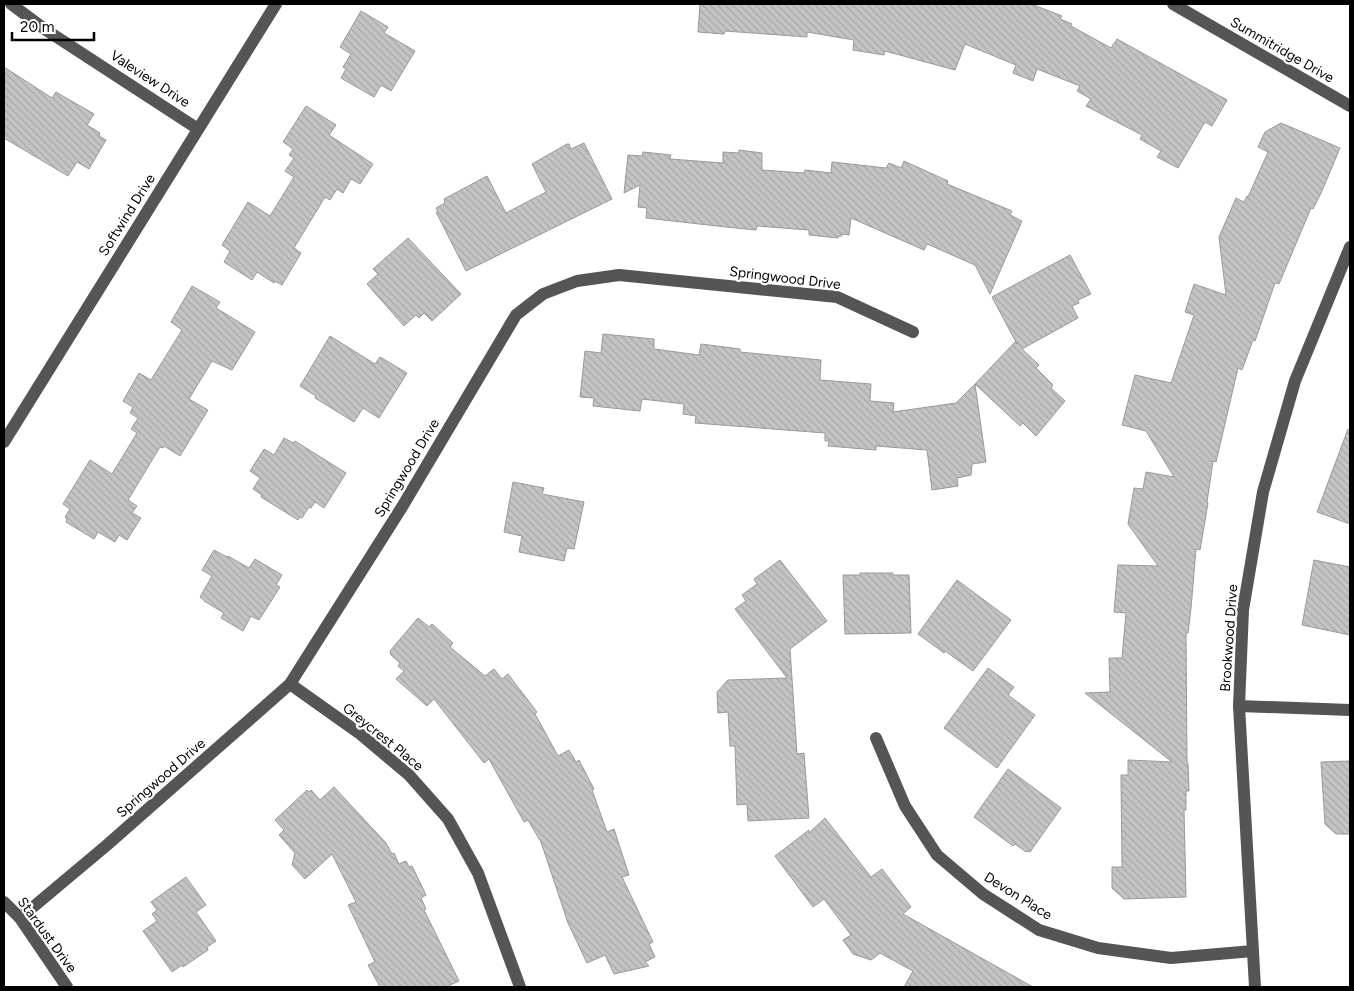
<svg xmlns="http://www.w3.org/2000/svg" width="1354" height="991" viewBox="0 0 1354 991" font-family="Figtree,sans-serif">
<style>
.building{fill:url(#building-back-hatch);stroke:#999}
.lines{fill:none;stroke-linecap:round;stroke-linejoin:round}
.minor{stroke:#555;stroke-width:12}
.labels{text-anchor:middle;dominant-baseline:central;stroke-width:4.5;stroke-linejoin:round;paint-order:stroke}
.street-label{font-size:14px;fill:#000;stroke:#fff}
</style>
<defs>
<pattern id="building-back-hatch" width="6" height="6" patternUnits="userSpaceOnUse" patternTransform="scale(1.25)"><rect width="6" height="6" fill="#c4c4c4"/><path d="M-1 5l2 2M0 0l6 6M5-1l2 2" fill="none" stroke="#a7a7a7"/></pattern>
</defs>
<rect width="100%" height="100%" fill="#fff"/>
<g class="building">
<polygon points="700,4 1031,4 1062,16 1060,19 1072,24 1071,26 1111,48 1117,39 1227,100 1212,126 1205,122 1178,168 1157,157 1161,151 1140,139 1142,135 1086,106 1091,99 1077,91 1080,86 1037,69 1033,81 1013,73 1016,65 965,44 955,70 885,51 884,55 853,50 854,40 807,32 807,37 725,31 724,34 698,32"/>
<polygon points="361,11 388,27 384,33 415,51 391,91 381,85 374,97 341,78 346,69 343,67 351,54 340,47"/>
<polygon points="4,67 52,98 56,92 94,114 87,125 100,133 99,136 106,140 89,169 77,162 68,176 4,138"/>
<polygon points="306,106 336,125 329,135 373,164 360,184 351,179 343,193 337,189 330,200 325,197 294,248 301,253 282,285 275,281 274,283 257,272 252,280 224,262 230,251 222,245 248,202 270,216 294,177 285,171 294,158 289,155 293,149 283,142"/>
<polygon points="1281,123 1340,148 1322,191 1313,209 1311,208 1279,284 1275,283 1255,341 1253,340 1242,370 1238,368 1216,462 1213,461 1207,502 1208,503 1200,550 1196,549 1191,608 1188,633 1186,633 1187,763 1188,763 1189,791 1186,791 1186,810 1184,810 1186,897 1124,899 1112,888 1112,867 1122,867 1121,775 1128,775 1128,760 1172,762 1085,693 1110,692 1109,658 1122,658 1126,613 1114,612 1118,565 1158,566 1128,524 1134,488 1143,489 1146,472 1174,477 1146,431 1122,425 1135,375 1171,383 1194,315 1185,312 1194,284 1226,295 1219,237 1236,198 1244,202 1247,196 1248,197 1268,152 1258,147 1265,132"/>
<polygon points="584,143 612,199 466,271 436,212 438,212 436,208 445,203 444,199 487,176 506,213 546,192 532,164 567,144 569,144 571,149"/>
<polygon points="739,150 762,153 762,170 804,173 805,170 831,173 832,162 886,168 889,163 901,168 904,161 948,181 947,184 1012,211 1010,215 1022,221 990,294 975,265 927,244 924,250 851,218 849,235 842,234 842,236 839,236 838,238 809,235 809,230 757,226 756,230 726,227 646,218 647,208 638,207 640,185 624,193 628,155 642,156 643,152 671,155 670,159 723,163 723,152 739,153"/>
<polygon points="408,238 461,294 432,321 424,313 419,318 416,315 404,326 367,284 378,274 373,269"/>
<polygon points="1070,255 1091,294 1078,300 1079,303 1072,306 1078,318 1022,349 1039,365 1036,368 1053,385 1051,388 1065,401 1036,436 1023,423 1020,426 975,384 1015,342 1017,344 992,297"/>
<polygon points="192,286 220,302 216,308 255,332 232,370 212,361 189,399 208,410 180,456 164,446 163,448 160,447 128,500 137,506 132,513 141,518 127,540 119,535 115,542 98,532 94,539 66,522 67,519 65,517 70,509 63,504 90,460 112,474 137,433 131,429 138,418 130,413 133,407 123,401 139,373 151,380 182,330 171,322"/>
<polygon points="603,334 654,339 654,349 699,355 701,344 740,349 740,352 821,360 820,380 871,384 870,401 894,403 893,412 956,403 975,384 986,462 972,464 971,475 957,478 958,486 932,490 927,450 876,446 876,450 828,446 829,441 825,441 825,433 695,423 696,416 683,414 684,404 642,399 640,411 593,406 594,398 580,397 585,351 601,353"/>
<polygon points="330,336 375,364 380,357 407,373 379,418 363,408 354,422 315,398 316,396 300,386"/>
<polygon points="1348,429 1350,430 1350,524 1317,512"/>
<polygon points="284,438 293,443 295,441 346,473 324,508 315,502 311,508 309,507 302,518 300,517 298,520 261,497 262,495 253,489 260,478 250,471 264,449 274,455"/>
<polygon points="513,482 544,488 542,494 584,502 574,549 567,548 564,561 519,552 522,536 504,532"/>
<polygon points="214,550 227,557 228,556 249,568 255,559 282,575 276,585 280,587 259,620 251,616 243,631 221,618 224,613 204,601 204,600 200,597 212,576 202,570"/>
<polygon points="780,560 827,621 790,649 797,754 804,753 809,818 748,821 747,804 737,805 735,746 730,746 728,712 718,713 717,692 728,680 787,678 735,609 746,601 742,595 757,584 754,579"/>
<polygon points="1314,560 1350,567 1350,635 1302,625"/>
<polygon points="860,573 893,573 893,575 909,575 911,633 845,634 843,575 860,575"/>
<polygon points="957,580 1011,620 973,671 945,651 944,653 918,634"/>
<polygon points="418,618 429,627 432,624 453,643 450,647 485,676 494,669 502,679 508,674 537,712 535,714 558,756 569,750 576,762 579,760 594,789 592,790 607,832 614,829 629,875 622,877 653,942 649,944 655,957 645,962 649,966 614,974 605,955 587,963 568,923 541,842 528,820 524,822 489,759 484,763 434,699 427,706 396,679 404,671 398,666 400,663 390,654 391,653 390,651"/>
<polygon points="988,668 1014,687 1008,695 1035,715 997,768 944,728"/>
<polygon points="1350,761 1350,834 1336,834 1325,824 1321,762"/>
<polygon points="1008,769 1061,808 1030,852 1027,851 1026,852 1015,844 1013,846 974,817"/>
<polygon points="334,787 386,843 392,854 394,853 399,864 406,861 409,867 412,866 426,895 421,898 426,909 424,910 459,981 446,987 380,987 368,965 375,962 348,905 356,902 332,854 305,879 292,865 295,853 279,835 284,830 275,820 307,790 309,792 311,790 320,800"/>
<polygon points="825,818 871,877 882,869 911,907 903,914 1033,987 904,987 913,971 880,953 871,960 853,954 843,940 851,935 824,899 813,907 775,856 809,830 809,833"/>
<polygon points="186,877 206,905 196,912 216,941 207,947 208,950 183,967 182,965 172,972 143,931 157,921 152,914 157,910 151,902"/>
</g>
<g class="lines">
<g class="minor">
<polyline points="11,4 46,30 198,129"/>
<polyline points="1173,4 1350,106"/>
<polyline points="4,442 276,4"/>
<polyline points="290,684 359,733 409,775 448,819 478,873 520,987"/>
<polyline points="1239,706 1350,710"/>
<polyline points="876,738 905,806 937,855 983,894 1039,930 1098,948 1171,958 1253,951"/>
<polyline points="4,902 20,918 67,987"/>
<polyline points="20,918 107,845 290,684 402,507 516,315 543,294 577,281 619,275 837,297 913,332"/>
<polyline points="1255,987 1239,706 1243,610 1263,492 1295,381 1350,247"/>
</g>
</g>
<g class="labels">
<g class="street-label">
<text transform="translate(1282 50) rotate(30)">Summitridge Drive</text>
<text transform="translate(150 79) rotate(33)">Valeview Drive</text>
<text transform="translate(127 215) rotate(-58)">Softwind Drive</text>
<text transform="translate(785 278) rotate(7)">Springwood Drive</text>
<text transform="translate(407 468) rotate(-59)">Springwood Drive</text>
<text transform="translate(1229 638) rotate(-86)">Brookwood Drive</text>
<text transform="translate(383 737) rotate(39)">Greycrest Place</text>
<text transform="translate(161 778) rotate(-41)">Springwood Drive</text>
<text transform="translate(1018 896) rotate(32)">Devon Place</text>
<text transform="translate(47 935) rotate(54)">Stardust Drive</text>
</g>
</g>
<rect width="1354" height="991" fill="none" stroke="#000000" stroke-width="10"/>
<path d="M12 32v8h82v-8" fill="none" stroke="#000000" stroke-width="2.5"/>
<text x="20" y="32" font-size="15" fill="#000000" stroke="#ffffff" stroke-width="4" paint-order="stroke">20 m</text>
</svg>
